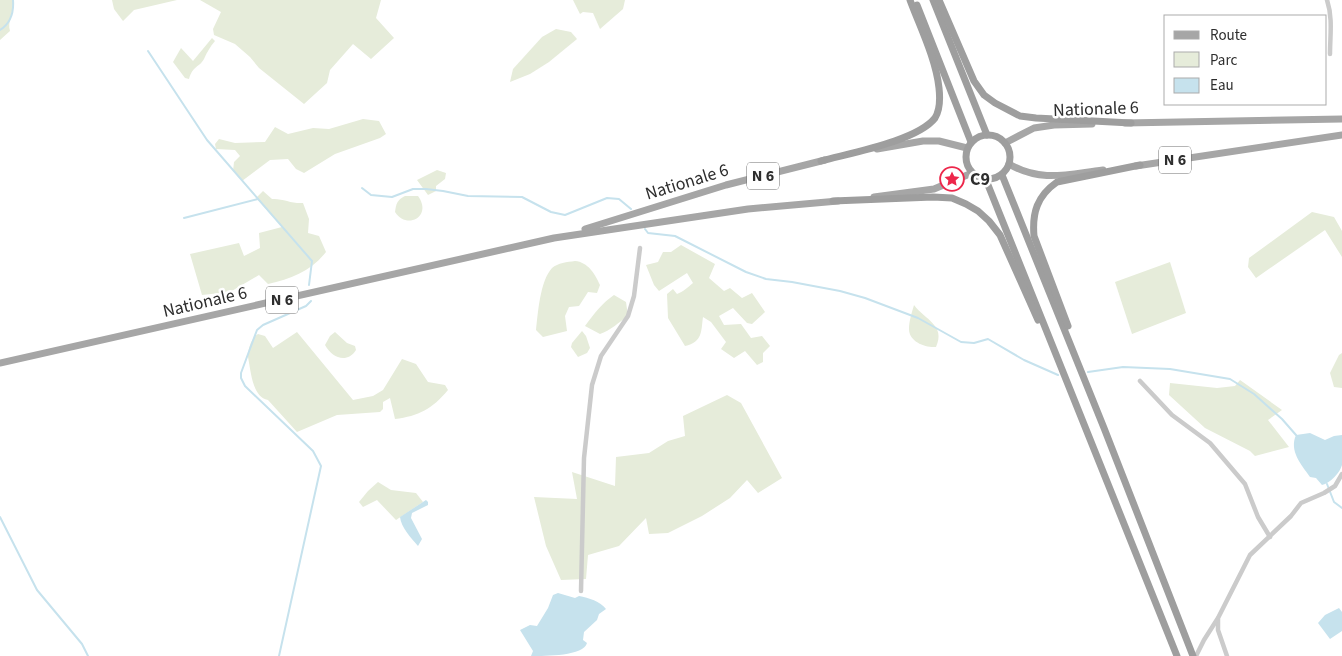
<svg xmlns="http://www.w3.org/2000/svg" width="1342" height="656" viewBox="0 0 1342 656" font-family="'Source Sans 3',sans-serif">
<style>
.green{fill:#e6ecda}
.water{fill:#c6e2ed}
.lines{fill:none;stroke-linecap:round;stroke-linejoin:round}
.stream{stroke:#c6e2ed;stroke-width:2}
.minor{stroke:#cbcbcb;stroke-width:4.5}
.primary{stroke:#a6a6a6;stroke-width:7}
.trunk{stroke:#9e9e9e;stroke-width:7}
.labels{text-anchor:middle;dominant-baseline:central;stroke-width:5;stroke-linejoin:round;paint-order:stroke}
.shield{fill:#fff;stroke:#6d6d6d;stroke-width:1}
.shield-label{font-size:16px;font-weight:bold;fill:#2e2e2e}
.street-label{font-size:18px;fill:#2e2e2e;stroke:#fff}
.poi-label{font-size:18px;font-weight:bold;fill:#2e2e2e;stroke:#fff;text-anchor:start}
</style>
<rect width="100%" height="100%" fill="#fff"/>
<g class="green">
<path d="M0 0H13C14 12 7 22 10 31L0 40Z"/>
<polygon points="112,0 177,0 134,10 123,21 114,9"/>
<polygon points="200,0 381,0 376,18 394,38 371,59 353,44 330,70 327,83 304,104 259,68 250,57 235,44 214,35 213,29 221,12"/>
<polygon points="573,0 625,0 623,9 600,29 593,13 583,12 580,14"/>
<polygon points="556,29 571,32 577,39 549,62 530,74 510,82 513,69 542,37"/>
<path d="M212 38 215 41C210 47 207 52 204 59 199 68 193 65 189 79L185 78 173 62 181 48 193 61Z"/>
<polygon points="363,119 379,121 386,134 380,138 335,154 304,173 296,169 288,159 270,160 242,181 233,171 234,162 240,156 235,150 216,149 215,144 219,139 235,143 265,142 275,127 288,134 313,128 329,129"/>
<polygon points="437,170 446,173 445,179 436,186 436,191 428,195 417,180"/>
<path d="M263 191 272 199C282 198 292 204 303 203L309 219 308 233 319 236 326 252C311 271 291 279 268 284L259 275 230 292 202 295 190 254 239 243 244 256 260 248 259 233 282 227 256 198Z"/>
<path d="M405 196H418C433 217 406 230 395 212 396 204 397 200 405 196Z"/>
<polygon points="1312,212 1334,217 1342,231 1342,257 1325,230 1256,278 1248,267 1249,258"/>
<path d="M681 245 715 264 709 278 724 291 730 288 742 298 752 293 765 312 752 324 747 323 733 308 719 316 724 325 741 324 751 338 762 336 770 346 763 353V362L757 365 745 351 734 358 721 349 726 342 711 322 703 317C701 331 703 342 685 346L668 318 667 294 673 289 677 294C683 292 688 287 693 283L687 273 659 291 654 285 646 265 658 262 663 252H671Z"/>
<path d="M575 261C588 262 595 274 600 285L597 293 588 292 579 306 569 307 565 316 567 331 543 337 536 330C538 313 540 281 552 268 558 263 567 262 575 261Z"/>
<polygon points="1170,262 1186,313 1132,334 1115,282"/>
<path d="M614 295 626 302 628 316C619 322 610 331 600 334L585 326C594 314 602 303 614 295Z"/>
<path d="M914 305C925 320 946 325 936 347 926 348 909 342 909 329 909 321 912 312 914 305Z"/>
<polygon points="582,331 586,336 590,348 587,353 578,357 571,347 572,343"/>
<path d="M297 332 353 400 373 396 383 390 402 359 416 364 428 382 445 385 448 390C432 409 419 416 395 419L390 398 383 402V409L380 412 337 415 297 432 268 400C252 397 251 371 248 357 248 349 251 338 258 334L265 336 273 348Z"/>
<path d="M335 332 347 343 355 346 356 350C347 364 332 358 325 345L330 336Z"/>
<polygon points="1342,353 1342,388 1334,387 1330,373 1339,355"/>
<polygon points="1240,380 1282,410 1268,420 1289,447 1255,456 1250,451 1205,428 1169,395 1170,383 1217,388 1235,386"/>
<polygon points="727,395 741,403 782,478 758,493 747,480 730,498 702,516 668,533 649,534 646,518 619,546 588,555 586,579 561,580 546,546 534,497 577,499 572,472 615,486 616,457 649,453 668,441 685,436 683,416"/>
<polygon points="378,482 391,490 416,493 423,502 396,520 377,500 363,507 359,502 368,491"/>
</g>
<g class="water">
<path d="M1310 433 1325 440 1334 436 1342 435C1342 444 1342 456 1342 465 1340 473 1330 483 1322 485L1316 478 1310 477C1301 464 1289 451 1296 435Z"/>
<path d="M426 500 428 502V505L412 513 411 518 422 539 418 546C411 538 401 527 400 517Z"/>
<path d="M558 593 575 598 579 596C589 598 600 601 606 609L599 614 597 620 584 632 583 640 587 643C584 656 546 656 531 656L533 651 520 630 530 625 537 626 548 608 553 595Z"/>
<polygon points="1339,608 1342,612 1342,631 1330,639 1318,623 1325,615"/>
</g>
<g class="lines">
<g class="stream">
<path d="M0 30C11 23 14 13 13 0"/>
<polyline points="148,51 207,140 312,261 309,285"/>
<polyline points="362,188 371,195 392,197 413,189 426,189 443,191 468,196 522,197 551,212 565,215 607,198 619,199 631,209"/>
<polyline points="184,218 258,199"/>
<polyline points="645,229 648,233 675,236 746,272 766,279 792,282 840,291 865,298 918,318 961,342 974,343 988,339 1024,360 1058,375"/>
<polyline points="1088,372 1123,367 1170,369 1230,379 1254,394 1282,419 1296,435"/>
<polyline points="1327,484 1334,502 1342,508"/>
<polyline points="0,517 37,590 82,644 88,656"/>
<polyline points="279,656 321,466 313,451 245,386 241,378 241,373 257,330 263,325 306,306 311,301"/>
</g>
<g class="minor">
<path d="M1327 0C1333 18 1330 36 1330 54"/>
<polyline points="1140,381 1172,415 1210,443 1245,484 1258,517 1270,537"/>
<polyline points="581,591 584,458 592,385 601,356 628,316 634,296 640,248"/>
<polyline points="1218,619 1218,630 1227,656"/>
<polyline points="1196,656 1204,640 1218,618 1250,555 1291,516 1301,503 1324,493 1335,486 1342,474"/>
</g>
<g class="primary">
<polyline points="1125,123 1342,119"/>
<polyline points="1005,143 1034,128 1054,125 1092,124"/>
<polyline points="877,149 923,141 939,141 967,148"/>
<path d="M1009 164C1041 183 1068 174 1103 170"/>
<polyline points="1136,166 1342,135"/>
<polyline points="874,197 934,189 972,173"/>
<polyline points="585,229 726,185 825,160"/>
<polyline points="0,363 554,238 748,209 838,201"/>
</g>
<g class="trunk">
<polyline points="933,0 987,135"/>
<polyline points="939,0 974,81 984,95 995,103 1020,116 1036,118 1131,123"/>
<polyline points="917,5 971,142"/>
<circle cx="988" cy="157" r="22"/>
<path d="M821 161C850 153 917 141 935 118 940 110 940 97 939 88 936 59 920 27 910 0"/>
<polyline points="1002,175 1104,428 1193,656"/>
<polyline points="986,180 1177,656"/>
<polyline points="833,201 933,197 952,198 966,204 978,211 989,221 1000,235 1038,320"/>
<path d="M1068 326 1034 236C1032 213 1037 196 1057 182L1140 165"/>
</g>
</g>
<defs>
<g id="sight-ring" transform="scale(1.25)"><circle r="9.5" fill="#fff" stroke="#ed274b" stroke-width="1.5"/><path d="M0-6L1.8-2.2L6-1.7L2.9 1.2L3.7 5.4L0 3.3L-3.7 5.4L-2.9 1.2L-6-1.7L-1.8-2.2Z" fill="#ed274b"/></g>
</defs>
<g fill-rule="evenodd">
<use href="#sight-ring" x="952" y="179"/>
</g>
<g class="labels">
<g class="shield">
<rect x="1159" y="146.5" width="32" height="27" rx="4"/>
<rect x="747" y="162.5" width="32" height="27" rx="4"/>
<rect x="266" y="286.5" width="32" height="27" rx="4"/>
</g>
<g class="shield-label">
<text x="1175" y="160">N 6</text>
<text x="763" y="176">N 6</text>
<text x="282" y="300">N 6</text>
</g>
<g class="street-label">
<text transform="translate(1096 109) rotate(-2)">Nationale 6</text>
<text transform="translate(687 182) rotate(-17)">Nationale 6</text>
<text transform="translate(205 302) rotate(-13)">Nationale 6</text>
</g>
<g class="poi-label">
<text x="970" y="179">C9</text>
</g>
</g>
<rect x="1164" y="15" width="162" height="90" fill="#ffffff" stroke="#ababab"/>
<rect x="1174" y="31" width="25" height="8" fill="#a6a6a6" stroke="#ababab"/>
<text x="1210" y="40" font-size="15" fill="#2e2e2e">Route</text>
<rect x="1174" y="52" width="25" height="15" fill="#e6ecda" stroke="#ababab"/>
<text x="1210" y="65" font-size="15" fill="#2e2e2e">Parc</text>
<rect x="1174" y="78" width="25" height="15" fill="#c6e2ed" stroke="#ababab"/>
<text x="1210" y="90" font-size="15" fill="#2e2e2e">Eau</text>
</svg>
